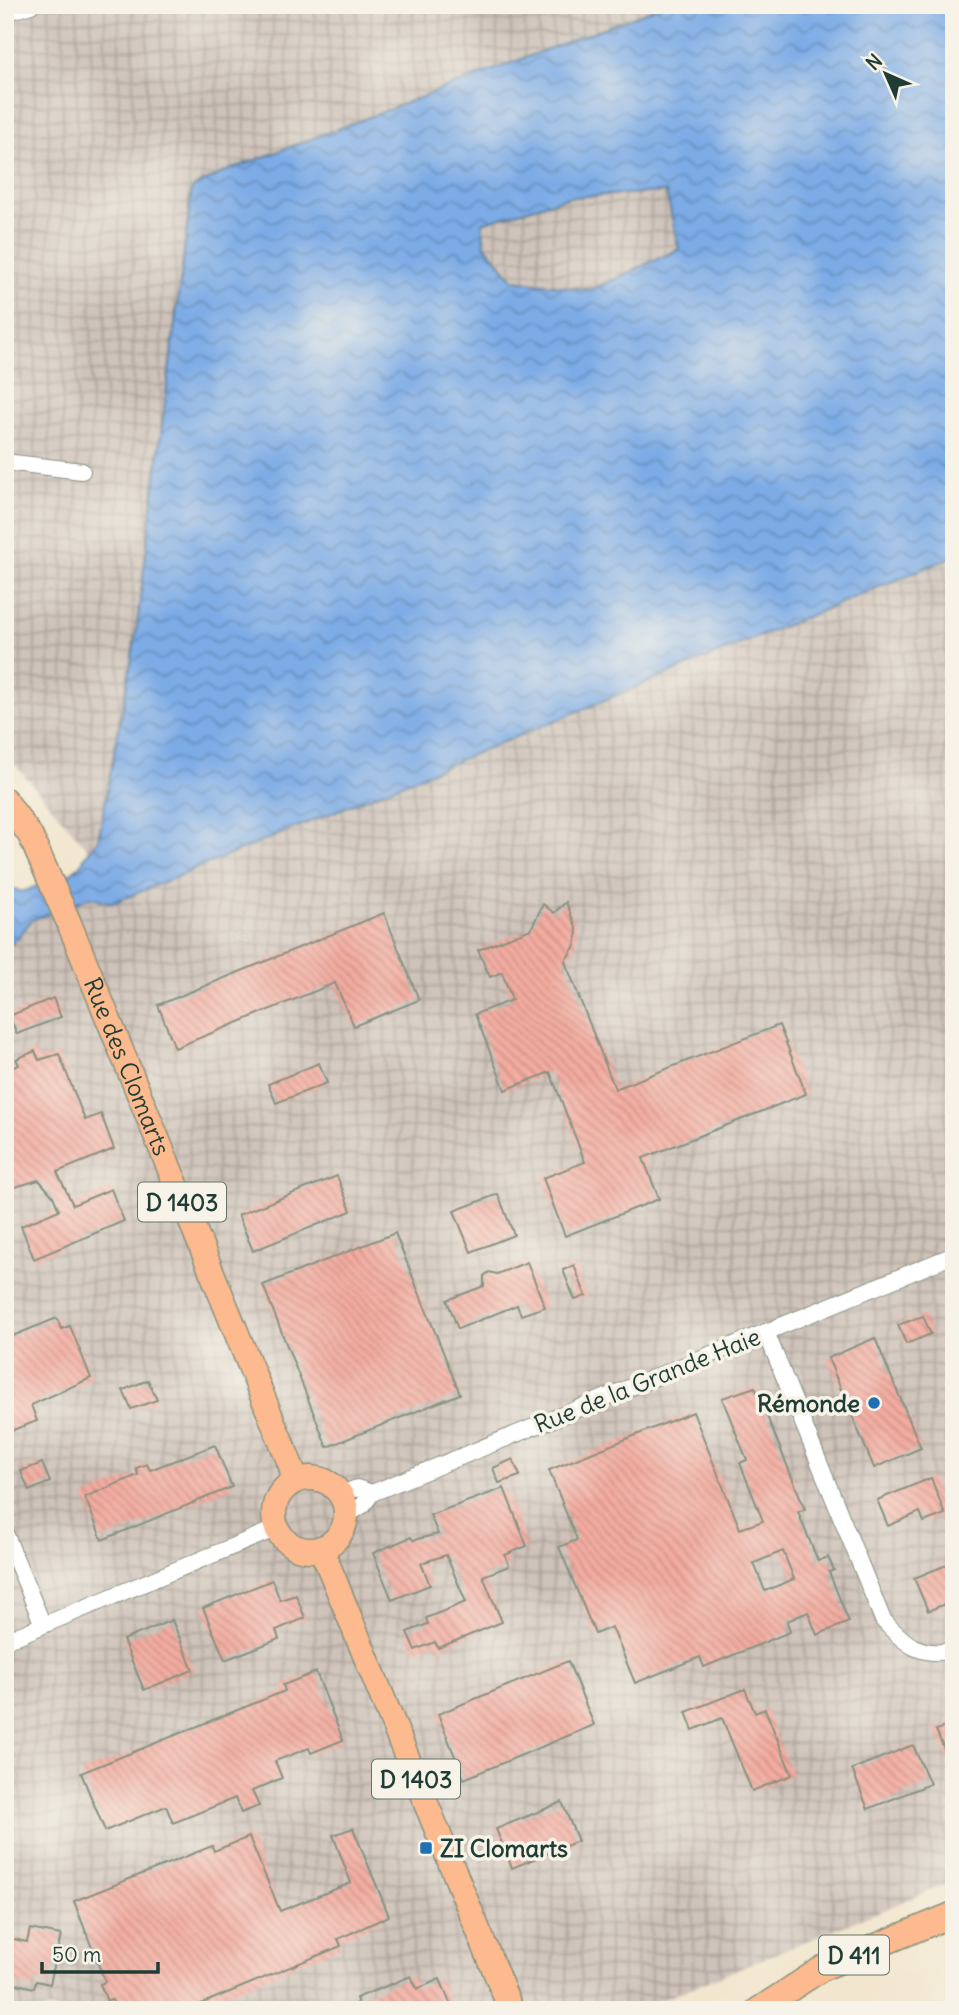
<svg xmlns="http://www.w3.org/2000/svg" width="959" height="2015" viewBox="0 0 959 2015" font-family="Delius,sans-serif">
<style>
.industrial{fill:url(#industrial-grid)}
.water{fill:url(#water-waves);stroke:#4e748d;stroke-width:2;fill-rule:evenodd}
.building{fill:url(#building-back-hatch);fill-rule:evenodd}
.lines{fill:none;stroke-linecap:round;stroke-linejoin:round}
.street-casing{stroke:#889281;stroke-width:18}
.primary-casing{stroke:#889281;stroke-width:27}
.street{stroke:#fff;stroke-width:16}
.primary{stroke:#fcba8e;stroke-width:24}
.poi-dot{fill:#1f6fb2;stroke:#f7f3e8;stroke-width:2.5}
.labels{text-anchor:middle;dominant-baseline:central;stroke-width:7;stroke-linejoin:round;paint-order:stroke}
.shield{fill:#f7f3e8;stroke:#60746a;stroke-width:2}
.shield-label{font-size:23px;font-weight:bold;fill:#1f3d34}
.street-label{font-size:24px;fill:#1f3d34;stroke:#f7f3e8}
.poi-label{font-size:24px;font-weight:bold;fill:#1f3d34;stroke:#f7f3e8;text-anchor:end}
</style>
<defs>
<pattern id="industrial-grid" width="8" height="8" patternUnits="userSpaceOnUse" patternTransform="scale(1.75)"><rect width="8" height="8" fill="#cec2b9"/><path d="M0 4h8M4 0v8" fill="none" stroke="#a79f97"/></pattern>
<pattern id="water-waves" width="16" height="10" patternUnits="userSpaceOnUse" patternTransform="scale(1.75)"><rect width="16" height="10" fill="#7cabe6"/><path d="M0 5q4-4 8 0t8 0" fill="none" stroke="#658cbb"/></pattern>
<pattern id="building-back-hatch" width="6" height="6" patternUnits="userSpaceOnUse" patternTransform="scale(1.75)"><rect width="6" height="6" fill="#f4aca0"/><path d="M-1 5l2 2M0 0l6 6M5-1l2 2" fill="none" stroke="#c58d83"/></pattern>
</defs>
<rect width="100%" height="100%" fill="#f7f3e8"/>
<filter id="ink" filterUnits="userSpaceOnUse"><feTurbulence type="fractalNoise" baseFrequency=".0143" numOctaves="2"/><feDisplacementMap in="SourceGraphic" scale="14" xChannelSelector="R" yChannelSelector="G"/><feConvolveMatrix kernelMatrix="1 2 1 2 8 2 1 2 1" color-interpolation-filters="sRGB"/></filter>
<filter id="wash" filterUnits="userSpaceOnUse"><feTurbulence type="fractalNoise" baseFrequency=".00686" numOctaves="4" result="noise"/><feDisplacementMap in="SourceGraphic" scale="28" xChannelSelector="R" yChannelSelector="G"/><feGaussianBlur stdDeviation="1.57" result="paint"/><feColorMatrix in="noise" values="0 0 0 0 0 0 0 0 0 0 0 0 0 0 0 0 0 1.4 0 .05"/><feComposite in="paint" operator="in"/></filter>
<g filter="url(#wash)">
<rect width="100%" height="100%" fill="#f2e6ce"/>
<polygon class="industrial" points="5,5 954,5 954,1881 637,2010 5,2010 5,946 14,942 32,920 80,901 69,874 84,860 88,849 5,753"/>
<path class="water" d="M664 5H954V556L113 903 91 897 80 901 32 920 14 942 5 946V885L22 892 69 874C84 866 85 851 98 841L135 640 192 188 224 172ZM666 192 679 249 591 290 514 280 485 245 482 223 569 197Z"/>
<g id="blocks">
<g class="building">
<polygon points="566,902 577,930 576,944 565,961 615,1089 779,1025 806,1094 643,1158 659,1199 565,1236 543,1178 585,1162 550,1072 505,1090 475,1014 512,1000 502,972 490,977 478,950 531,929 543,904 554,913"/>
<polygon points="384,913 419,1000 354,1026 335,983 175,1048 158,1005"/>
<polygon points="53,998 61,1017 17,1034 9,1016"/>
<polygon points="35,1051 39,1060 59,1054 85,1120 101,1114 114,1149 57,1172 73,1205 111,1189 124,1221 34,1259 21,1226 59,1210 53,1196 39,1180 5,1190 5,1070 19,1065 16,1059"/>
<polygon points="319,1063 327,1083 276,1103 268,1084"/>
<polygon points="337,1176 351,1211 253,1251 238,1215"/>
<polygon points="498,1194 514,1235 471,1252 454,1211"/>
<polygon points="395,1233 460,1394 327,1447 263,1285"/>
<polygon points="527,1262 545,1307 521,1315 517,1305 458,1329 447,1300 484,1286 484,1276 489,1272 497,1274"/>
<polygon points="574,1265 586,1296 575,1300 563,1270"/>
<polygon points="923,1316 931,1334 906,1344 898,1325"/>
<polygon points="57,1318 61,1329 70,1326 91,1378 31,1405 37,1421 5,1433 5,1339"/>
<polygon points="875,1338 921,1448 874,1468 828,1358"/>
<polygon points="148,1380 157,1400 131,1409 123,1390"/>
<path d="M755 1387 805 1509 798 1512 818 1561 828 1557 834 1570 829 1572 849 1622 817 1635 808 1612 787 1621 790 1632 704 1667 700 1657 635 1683 612 1627 595 1634 559 1547 577 1540 549 1470 693 1412 740 1529 763 1521 740 1463 747 1460 722 1398ZM783 1551 794 1579 765 1591 754 1563Z"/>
<polygon points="215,1445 232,1487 102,1540 85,1497 138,1475 136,1468 147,1464 150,1470"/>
<polygon points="513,1459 520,1476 499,1483 493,1468"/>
<polygon points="42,1463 50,1482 29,1491 21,1471"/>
<polygon points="931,1478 945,1514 924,1522 920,1512 888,1526 877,1500"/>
<polygon points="504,1488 527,1546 505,1555 509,1566 483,1576 502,1622 438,1648 435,1642 415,1650 407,1632 428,1624 426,1618 466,1602 446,1555 421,1563 430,1585 392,1600 373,1553 411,1537 413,1540 438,1534 430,1515"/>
<polygon points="954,1562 954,1600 928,1611 914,1578"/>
<polygon points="272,1580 280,1600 296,1595 305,1618 276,1630 279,1639 225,1660 203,1608"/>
<polygon points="172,1620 193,1670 144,1690 123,1640"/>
<polygon points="568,1661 594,1725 464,1779 438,1714"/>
<polygon points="316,1672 343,1740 311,1753 309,1748 275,1761 282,1778 252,1791 259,1806 241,1813 235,1798 173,1823 166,1806 105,1831 81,1773 285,1691 283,1685"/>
<polygon points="745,1689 755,1713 765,1709 792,1775 752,1791 722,1718 693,1730 686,1712"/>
<polygon points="954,1723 954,1773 936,1730"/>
<polygon points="913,1745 930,1784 868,1809 852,1769"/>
<polygon points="562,1802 578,1841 512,1868 496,1829"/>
<polygon points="353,1828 389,1916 338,1939 341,1946 186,2010 116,2010 112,2000 107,2001 100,1984 105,1982 74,1901 212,1846 214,1851 249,1837 280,1911 351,1883 333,1835"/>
<polygon points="30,1929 61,1935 50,1984 36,1981 34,1988 5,1981 5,1937 27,1942"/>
<polygon points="411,1976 417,1989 440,1979 453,2010 360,2010 356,1998"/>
</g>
</g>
</g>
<g filter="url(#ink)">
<use href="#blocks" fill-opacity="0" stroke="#889281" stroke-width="2"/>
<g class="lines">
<g class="street-casing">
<g id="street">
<polyline points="5,13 31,5"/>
<polyline points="5,462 82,471"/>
<path d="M766 1332 883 1620C905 1644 920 1658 954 1650"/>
<polyline points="341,1494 357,1488 372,1493"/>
<polyline points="347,1515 363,1505 372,1493 954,1255"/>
<polyline points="5,1533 43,1625"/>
<polyline points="5,1641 277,1528"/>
</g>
</g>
<g class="primary-casing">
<g id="primary">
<path id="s1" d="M5 800 30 835 69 923 291 1466 294 1481"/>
<circle cx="310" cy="1514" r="36"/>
<polyline points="321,1548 511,2010"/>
<polyline points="758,2010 823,1968 954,1914"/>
</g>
</g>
<use href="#street" class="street"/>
<use href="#primary" class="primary"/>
</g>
</g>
<g class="poi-dot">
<circle cx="874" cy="1403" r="7"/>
<rect x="419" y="1841" width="14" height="14" rx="3.5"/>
</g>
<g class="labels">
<g class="shield">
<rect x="138" y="1182.5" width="88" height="39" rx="5"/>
<rect x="372" y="1759.5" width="88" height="39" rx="5"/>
<rect x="819" y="1935.5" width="70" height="39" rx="5"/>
</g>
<g class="shield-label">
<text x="182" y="1202">D 1403</text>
<text x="416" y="1779">D 1403</text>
<text x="854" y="1955">D 411</text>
</g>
<g class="street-label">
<text stroke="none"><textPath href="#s1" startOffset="294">Rue des Clomarts</textPath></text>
<text transform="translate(647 1380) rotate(-22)">Rue de la Grande Haie</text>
</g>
<g class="poi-label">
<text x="860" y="1403">Rémonde</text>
<text x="440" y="1848" text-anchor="start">ZI Clomarts</text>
</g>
</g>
<rect width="959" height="2015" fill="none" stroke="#f7f3e8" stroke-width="28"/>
<g transform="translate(886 74) rotate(315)" stroke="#f7f3e8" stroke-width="5" paint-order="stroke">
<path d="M0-5L12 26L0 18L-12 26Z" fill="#1f3d34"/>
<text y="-10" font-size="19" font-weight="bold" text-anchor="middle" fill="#1f3d34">N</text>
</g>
<path d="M42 1962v10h116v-10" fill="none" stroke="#1f3d34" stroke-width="3.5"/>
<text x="52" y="1962" font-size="21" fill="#1f3d34" stroke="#f7f3e8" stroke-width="5" paint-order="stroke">50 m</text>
</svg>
